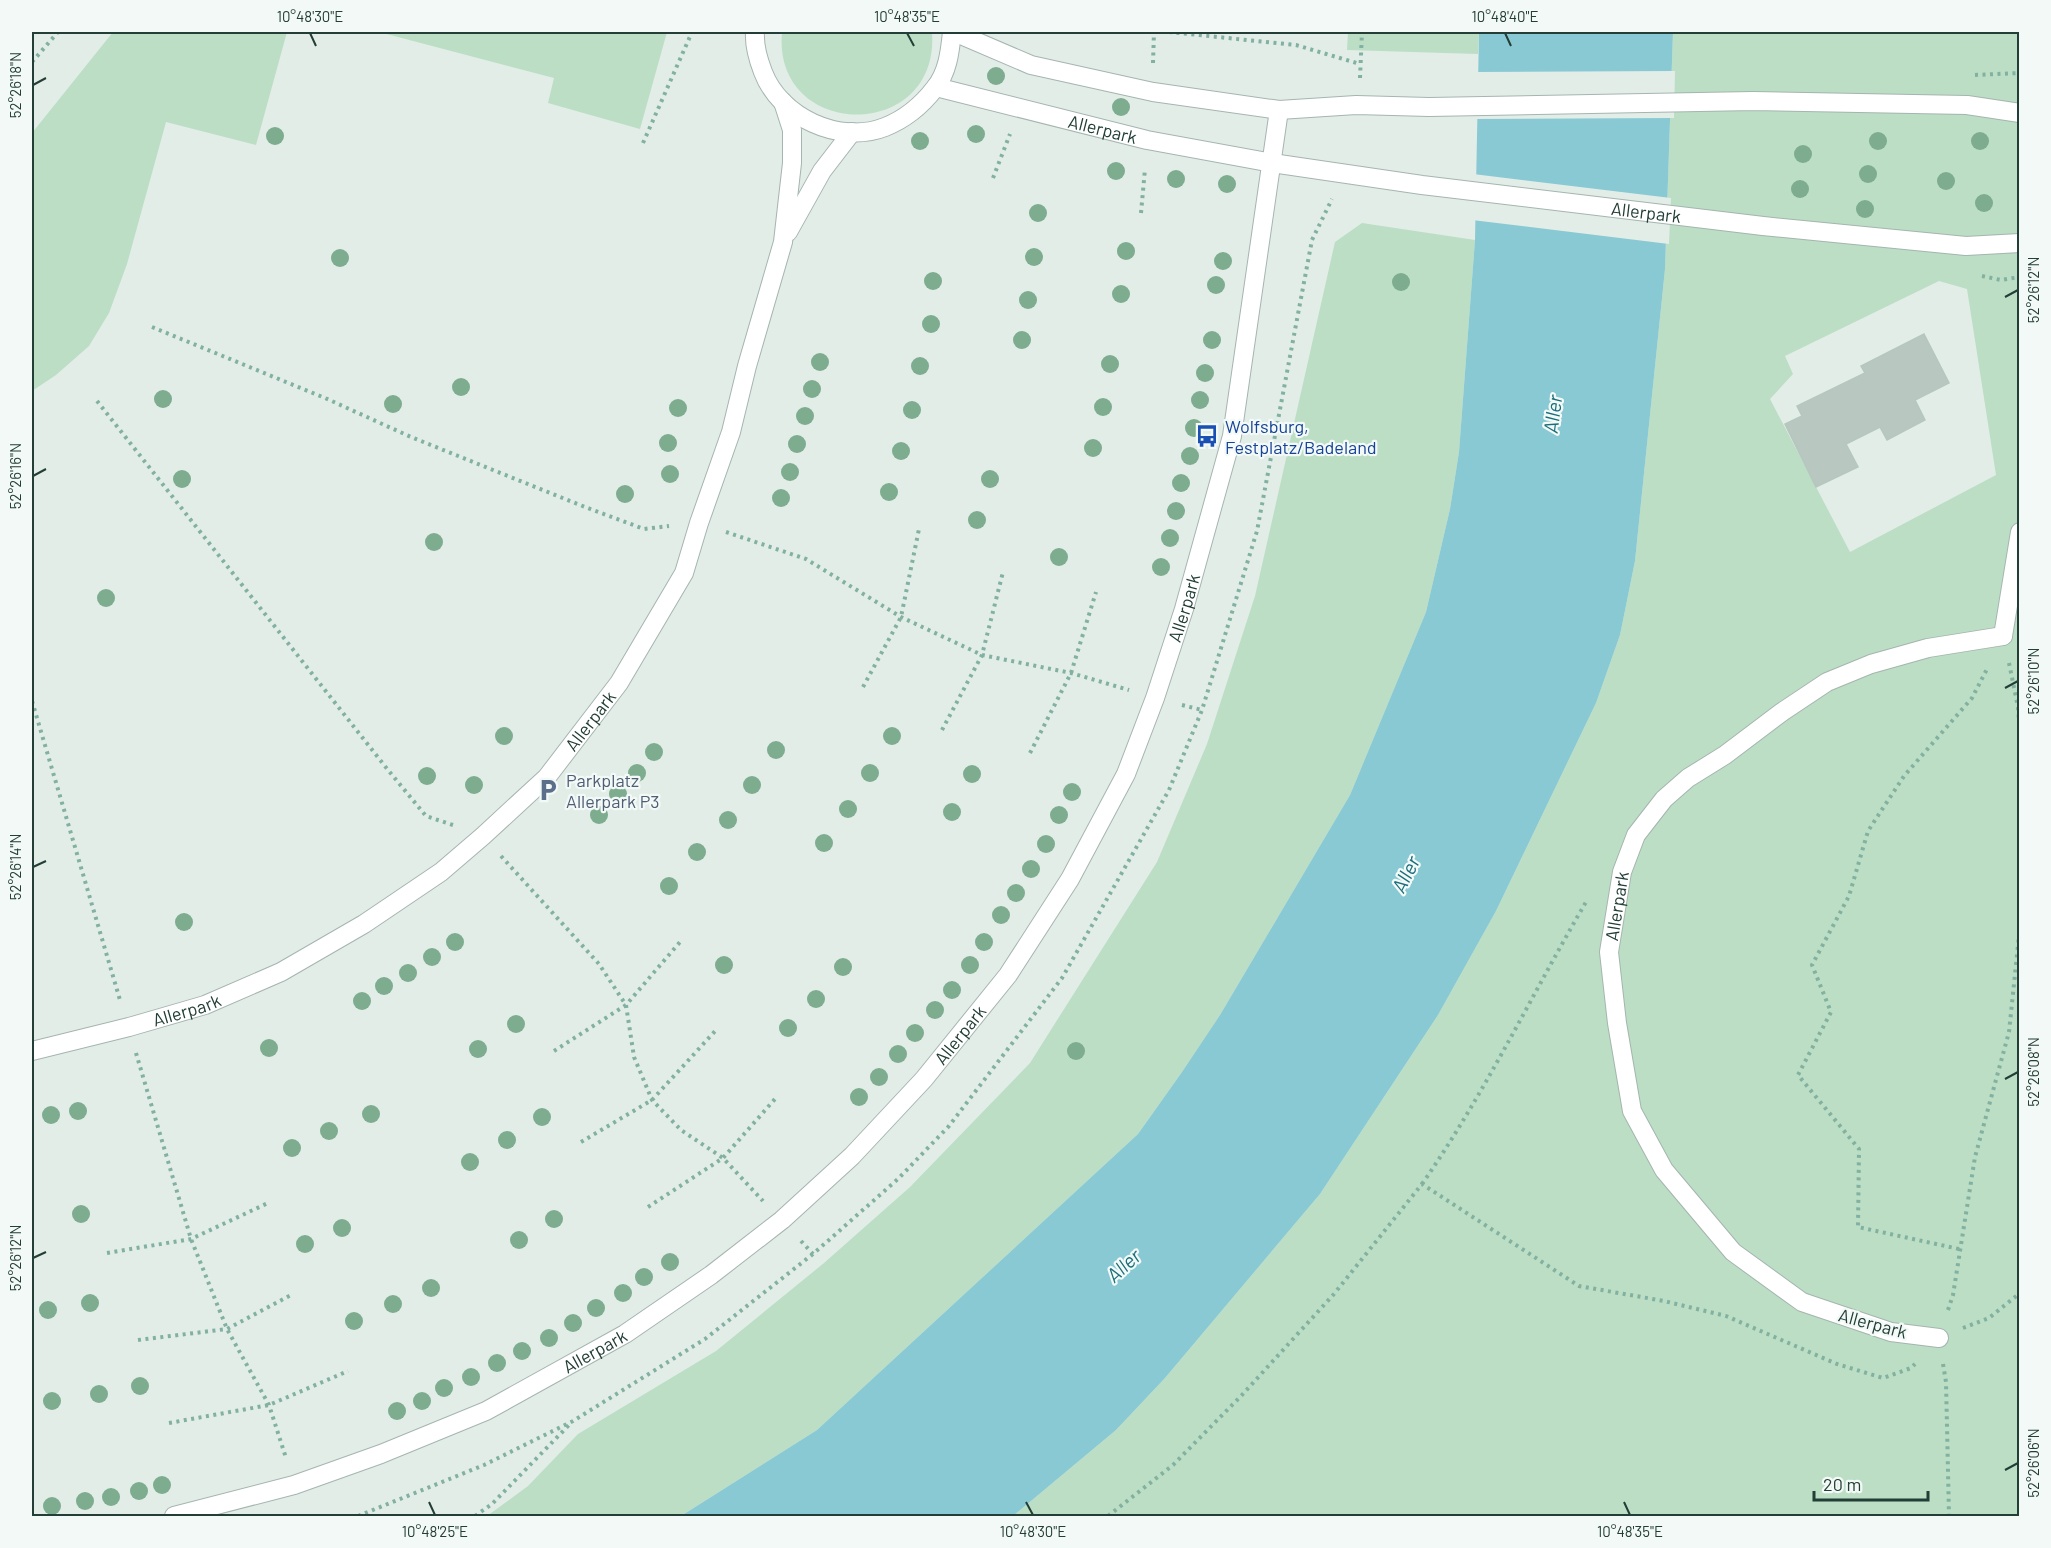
<svg xmlns="http://www.w3.org/2000/svg" width="2051" height="1548" viewBox="0 0 2051 1548" font-family="Barlow,sans-serif">
<style>
.green{fill:#bbdec4;fill-rule:evenodd}
.water{fill:#89c9d3}
.pier{fill:#e2ede8}
.building{fill:#b8c8c1;stroke:#b5c7bf;stroke-width:1.5}
.lines{fill:none;stroke-linecap:round;stroke-linejoin:round}
.lane-casing{stroke:#a5b5af;stroke-width:20}
.street-casing{stroke:#a5b5af;stroke-width:20}
.path{stroke:#82b1a1;stroke-width:4;stroke-dasharray:3 4.5;stroke-linecap:butt}
.lane{stroke:#fff;stroke-width:18}
.street{stroke:#fff;stroke-width:18}
.tree{fill:#7dac8f}
.ticks{fill:none;stroke:#223e36;stroke-width:2}
.labels{text-anchor:middle;dominant-baseline:central;stroke-width:4.5;stroke-linejoin:round;paint-order:stroke}
.street-label{font-size:18px;fill:#223e36;stroke:#f3f9f6}
.transit-label{font-size:18px;fill:#164399;stroke:#f3f9f6;text-anchor:start}
.service-label{font-size:18px;fill:#4e5e75;stroke:#f3f9f6;text-anchor:start}
.water-label{font-size:20px;font-style:italic;fill:#1a6e7c;stroke:#f3f9f6}
.neatline{fill:none;stroke:#223e36;stroke-width:2}
.ticks-label{font-size:15px;text-anchor:middle;fill:#223e36}
</style>
<rect width="100%" height="100%" fill="#e2ede8"/>
<g class="green">
<polygon points="113,32 287,32 256,145 166,122 127,264 109,313 89,346 56,375 32,391 32,133"/>
<polygon points="379,32 667,32 640,129 548,103 554,78"/>
<path d="M782 32H932C940 143 772 141 782 32Z"/>
<polygon points="1348,32 1479,32 1478,54 1347,50"/>
<path d="M1673 32H2019V1516H1013L1116 1430 1165 1378 1320 1194 1438 1015 1496 911 1596 703 1620 635 1635 561 1665 269ZM1939 281 1967 289 1996 475 1850 552 1770 399 1793 374 1785 356Z"/>
<polygon points="1362,223 1475,240 1459,452 1450,509 1426,612 1350,795 1220,1015 1182,1072 1138,1134 817,1430 681,1516 487,1516 528,1486 578,1434 716,1351 824,1263 910,1187 1030,1063 1157,862 1207,744 1255,596 1335,242"/>
</g>
<polygon class="water" points="1479,32 1673,32 1665,269 1635,561 1620,635 1596,703 1496,911 1438,1015 1320,1194 1165,1378 1116,1430 1013,1516 681,1516 817,1430 1138,1134 1182,1072 1220,1015 1350,795 1426,612 1450,509 1459,452 1475,240"/>
<g class="pier">
<polygon points="1675,71 1674,118 1474,119 1474,72"/>
<polygon points="1473,174 1671,198 1669,244 1472,220"/>
</g>
<polygon class="building" points="1924,334 1949,383 1915,400 1925,420 1887,440 1880,427 1846,444 1858,467 1816,487 1785,424 1802,416 1797,406 1865,373 1861,366"/>
<g class="lines">
<g class="lane-casing">
<g id="lane">
<path id="s1" d="M1939 1338 1891 1332 1802 1302 1733 1252 1664 1170 1632 1111 1617 1023 1609 952 1622 872 1636 835 1664 799 1688 778 1725 755 1782 712 1827 682 1871 664 1928 648 2003 636"/>
</g>
</g>
<g class="street-casing">
<g id="street">
<path d="M755 32C754 46 758 59 763 72 780 117 839 145 885 127 905 119 922 105 935 88 948 72 950 51 952 32"/>
<polyline points="954,32 1031,65 1153,92 1279,110 1356,105 1429,107 1753,101 1967,105 2020,113"/>
<path id="s2" d="M936 87 1147 140 1272 163 1422 185 1763 226 1966 246 2020 243"/>
<polyline points="788,232 822,171 852,132"/>
<polyline points="2003,636 2020,532"/>
<path id="s3" d="M32 1051 129 1027 205 1005 281 972 364 924 441 872 483 836 547 777 619 683 684 573 699 523 731 432 747 366 783 242 792 163V130L783 102"/>
<path id="s4" d="M174 1516 294 1485 381 1454 486 1411 625 1334 711 1275 782 1220 852 1156 924 1079 1008 975 1070 879 1126 774 1155 698 1184 609 1232 436 1279 110"/>
</g>
</g>
<g class="path">
<polyline points="1169,32 1296,45 1360,64"/>
<polyline points="32,62 58,32"/>
<polyline points="1153,63 1154,32"/>
<polyline points="1975,75 2020,73"/>
<polyline points="1360,78 1362,32"/>
<polyline points="643,143 692,32"/>
<polyline points="993,178 1010,134"/>
<polyline points="1141,213 1145,169"/>
<polyline points="1982,276 2001,280 2020,277"/>
<polyline points="152,327 325,398 411,437 585,507 644,529 669,526"/>
<polyline points="97,401 388,770 426,816 453,825"/>
<polyline points="726,532 806,559 901,617 982,655 1071,673 1129,690"/>
<polyline points="2009,663 2018,707 2020,735"/>
<polyline points="863,687 901,617 919,529"/>
<polyline points="32,701 120,1000"/>
<polyline points="1182,705 1202,710"/>
<polyline points="942,730 982,655 1003,572"/>
<polyline points="1030,753 1071,673 1096,592"/>
<polyline points="501,856 599,964 626,1005 634,1057 652,1100 681,1130 723,1158 763,1201"/>
<polyline points="554,1051 626,1005 680,942"/>
<polyline points="136,1053 191,1239 227,1329 269,1405 286,1458"/>
<polyline points="581,1142 652,1100 717,1029"/>
<path d="M1422 1184C1484 1095 1531 996 1586 902"/>
<polyline points="648,1207 723,1158 775,1099"/>
<polyline points="801,1241 813,1254"/>
<polyline points="1959,1249 1858,1227 1859,1149 1798,1075 1831,1012 1812,965 1849,896 1868,831 1904,776 1972,698 1987,669"/>
<polyline points="107,1253 191,1239 268,1203"/>
<polyline points="1948,1310 1953,1295 1975,1157 2009,1032 2020,926"/>
<polyline points="1963,1328 1989,1318 2020,1293"/>
<polyline points="138,1340 227,1329 291,1295"/>
<polyline points="1943,1364 1946,1382 1949,1516"/>
<polyline points="169,1423 269,1405 348,1371"/>
<polyline points="358,1516 484,1465 573,1421 705,1339 813,1254 898,1179 949,1126 1062,978 1169,790 1202,710 1257,531 1312,240 1332,199"/>
<polyline points="475,1516 492,1504 570,1424"/>
<polyline points="1108,1516 1173,1465 1242,1395 1334,1294 1422,1184 1579,1286 1664,1301 1726,1316 1837,1364 1883,1378 1911,1368 1915,1364"/>
</g>
<use href="#lane" class="lane"/>
<use href="#street" class="street"/>
</g>
<g class="tree">
<circle cx="996" cy="76" r="9"/>
<circle cx="1121" cy="107" r="9"/>
<circle cx="976" cy="134" r="9"/>
<circle cx="275" cy="136" r="9"/>
<circle cx="920" cy="141" r="9"/>
<circle cx="1878" cy="141" r="9"/>
<circle cx="1980" cy="141" r="9"/>
<circle cx="1803" cy="154" r="9"/>
<circle cx="1116" cy="171" r="9"/>
<circle cx="1868" cy="174" r="9"/>
<circle cx="1176" cy="179" r="9"/>
<circle cx="1946" cy="181" r="9"/>
<circle cx="1227" cy="184" r="9"/>
<circle cx="1800" cy="189" r="9"/>
<circle cx="1984" cy="203" r="9"/>
<circle cx="1865" cy="209" r="9"/>
<circle cx="1038" cy="213" r="9"/>
<circle cx="1126" cy="251" r="9"/>
<circle cx="1034" cy="257" r="9"/>
<circle cx="340" cy="258" r="9"/>
<circle cx="1223" cy="261" r="9"/>
<circle cx="933" cy="281" r="9"/>
<circle cx="1401" cy="282" r="9"/>
<circle cx="1216" cy="285" r="9"/>
<circle cx="1121" cy="294" r="9"/>
<circle cx="1028" cy="300" r="9"/>
<circle cx="931" cy="324" r="9"/>
<circle cx="1022" cy="340" r="9"/>
<circle cx="1212" cy="340" r="9"/>
<circle cx="820" cy="362" r="9"/>
<circle cx="1110" cy="364" r="9"/>
<circle cx="920" cy="366" r="9"/>
<circle cx="1205" cy="373" r="9"/>
<circle cx="461" cy="387" r="9"/>
<circle cx="812" cy="389" r="9"/>
<circle cx="163" cy="399" r="9"/>
<circle cx="1200" cy="400" r="9"/>
<circle cx="393" cy="404" r="9"/>
<circle cx="1103" cy="407" r="9"/>
<circle cx="678" cy="408" r="9"/>
<circle cx="912" cy="410" r="9"/>
<circle cx="805" cy="416" r="9"/>
<circle cx="1194" cy="428" r="9"/>
<circle cx="668" cy="443" r="9"/>
<circle cx="797" cy="444" r="9"/>
<circle cx="1093" cy="448" r="9"/>
<circle cx="901" cy="451" r="9"/>
<circle cx="1190" cy="456" r="9"/>
<circle cx="790" cy="472" r="9"/>
<circle cx="670" cy="474" r="9"/>
<circle cx="182" cy="479" r="9"/>
<circle cx="990" cy="479" r="9"/>
<circle cx="1181" cy="483" r="9"/>
<circle cx="889" cy="492" r="9"/>
<circle cx="625" cy="494" r="9"/>
<circle cx="781" cy="498" r="9"/>
<circle cx="1176" cy="511" r="9"/>
<circle cx="977" cy="520" r="9"/>
<circle cx="1170" cy="538" r="9"/>
<circle cx="434" cy="542" r="9"/>
<circle cx="1059" cy="557" r="9"/>
<circle cx="1161" cy="567" r="9"/>
<circle cx="106" cy="598" r="9"/>
<circle cx="504" cy="736" r="9"/>
<circle cx="892" cy="736" r="9"/>
<circle cx="776" cy="750" r="9"/>
<circle cx="654" cy="752" r="9"/>
<circle cx="637" cy="773" r="9"/>
<circle cx="870" cy="773" r="9"/>
<circle cx="972" cy="774" r="9"/>
<circle cx="427" cy="776" r="9"/>
<circle cx="474" cy="785" r="9"/>
<circle cx="752" cy="785" r="9"/>
<circle cx="1072" cy="792" r="9"/>
<circle cx="618" cy="794" r="9"/>
<circle cx="848" cy="809" r="9"/>
<circle cx="952" cy="812" r="9"/>
<circle cx="599" cy="815" r="9"/>
<circle cx="1059" cy="815" r="9"/>
<circle cx="728" cy="820" r="9"/>
<circle cx="824" cy="843" r="9"/>
<circle cx="1046" cy="844" r="9"/>
<circle cx="697" cy="852" r="9"/>
<circle cx="1031" cy="869" r="9"/>
<circle cx="669" cy="886" r="9"/>
<circle cx="1016" cy="893" r="9"/>
<circle cx="1001" cy="915" r="9"/>
<circle cx="184" cy="922" r="9"/>
<circle cx="455" cy="942" r="9"/>
<circle cx="984" cy="942" r="9"/>
<circle cx="432" cy="957" r="9"/>
<circle cx="724" cy="965" r="9"/>
<circle cx="970" cy="965" r="9"/>
<circle cx="843" cy="967" r="9"/>
<circle cx="408" cy="973" r="9"/>
<circle cx="384" cy="986" r="9"/>
<circle cx="952" cy="990" r="9"/>
<circle cx="816" cy="999" r="9"/>
<circle cx="362" cy="1001" r="9"/>
<circle cx="935" cy="1010" r="9"/>
<circle cx="516" cy="1024" r="9"/>
<circle cx="788" cy="1028" r="9"/>
<circle cx="915" cy="1033" r="9"/>
<circle cx="269" cy="1048" r="9"/>
<circle cx="478" cy="1049" r="9"/>
<circle cx="1076" cy="1051" r="9"/>
<circle cx="898" cy="1054" r="9"/>
<circle cx="879" cy="1077" r="9"/>
<circle cx="859" cy="1097" r="9"/>
<circle cx="78" cy="1111" r="9"/>
<circle cx="371" cy="1114" r="9"/>
<circle cx="51" cy="1115" r="9"/>
<circle cx="542" cy="1117" r="9"/>
<circle cx="329" cy="1131" r="9"/>
<circle cx="507" cy="1140" r="9"/>
<circle cx="292" cy="1148" r="9"/>
<circle cx="470" cy="1162" r="9"/>
<circle cx="81" cy="1214" r="9"/>
<circle cx="554" cy="1219" r="9"/>
<circle cx="342" cy="1228" r="9"/>
<circle cx="519" cy="1240" r="9"/>
<circle cx="305" cy="1244" r="9"/>
<circle cx="670" cy="1262" r="9"/>
<circle cx="644" cy="1277" r="9"/>
<circle cx="431" cy="1288" r="9"/>
<circle cx="623" cy="1293" r="9"/>
<circle cx="90" cy="1303" r="9"/>
<circle cx="393" cy="1304" r="9"/>
<circle cx="596" cy="1308" r="9"/>
<circle cx="48" cy="1310" r="9"/>
<circle cx="354" cy="1321" r="9"/>
<circle cx="573" cy="1323" r="9"/>
<circle cx="549" cy="1338" r="9"/>
<circle cx="522" cy="1351" r="9"/>
<circle cx="497" cy="1363" r="9"/>
<circle cx="471" cy="1377" r="9"/>
<circle cx="140" cy="1386" r="9"/>
<circle cx="444" cy="1388" r="9"/>
<circle cx="99" cy="1394" r="9"/>
<circle cx="52" cy="1401" r="9"/>
<circle cx="422" cy="1401" r="9"/>
<circle cx="397" cy="1411" r="9"/>
<circle cx="162" cy="1485" r="9"/>
<circle cx="139" cy="1491" r="9"/>
<circle cx="111" cy="1497" r="9"/>
<circle cx="85" cy="1501" r="9"/>
<circle cx="52" cy="1506" r="9"/>
</g>
<path class="ticks" d="M310 33 316 46M907 33 914 46M1505 33 1511 46M33 85 46 78M2005 297 2018 290M33 476 46 469M2005 688 2018 681M33 867 46 861M2005 1079 2018 1072M33 1258 46 1252M2005 1470 2018 1463M429 1502 435 1515M1026 1502 1033 1515M1624 1502 1630 1515"/>
<defs>
<g id="bus-bare" transform="scale(1.8)"><path d="M-5-6H5V4H4V6H2V4H-2V6H-4V4H-5ZM-3.5-4V0h7V-4ZM-3.5 1.2v1.5H-2V1.2ZM2 1.2v1.5H3.5V1.2Z" fill="#1a4fb4" stroke="#f3f9f6" stroke-width="2.5" paint-order="stroke"/></g>
<g id="parking-bare" transform="scale(1.8)"><path d="M-3.5-5.5H1a3.5 3.5 0 0 1 0 7H-1V5.5H-3.5ZM-1-3.4V-.6H.8a1.4 1.4 0 0 0 0-2.8Z" fill="#5c6f8a" stroke="#f3f9f6" stroke-width="2.5" paint-order="stroke"/></g>
</defs>
<g fill-rule="evenodd">
<use href="#bus-bare" x="1207" y="436"/>
<use href="#parking-bare" x="548" y="790"/>
</g>
<g class="labels">
<g class="street-label">
<text stroke="none"><textPath href="#s2" startOffset="172">Allerpark</textPath></text>
<text stroke="none"><textPath href="#s2" startOffset="722">Allerpark</textPath></text>
<text stroke="none"><textPath href="#s4" startOffset="1426">Allerpark</textPath></text>
<text stroke="none"><textPath href="#s3" startOffset="664">Allerpark</textPath></text>
<text stroke="none"><textPath href="#s1" startOffset="609">Allerpark</textPath></text>
<text stroke="none"><textPath href="#s3" startOffset="160">Allerpark</textPath></text>
<text stroke="none"><textPath href="#s4" startOffset="940">Allerpark</textPath></text>
<text transform="translate(1873 1323) rotate(15)">Allerpark</text>
<text stroke="none"><textPath href="#s4" startOffset="454">Allerpark</textPath></text>
</g>
<g class="transit-label">
<text x="1225" y="426">Wolfsburg,<tspan x="1225" dy="21">Festplatz/Badeland</tspan></text>
</g>
<g class="service-label">
<text x="566" y="780">Parkplatz<tspan x="566" dy="21">Allerpark P3</tspan></text>
</g>
<g class="water-label">
<text transform="translate(1552 414) rotate(-83)">Aller</text>
<text transform="translate(1405 874) rotate(-63)">Aller</text>
<text transform="translate(1123 1265) rotate(-42)">Aller</text>
</g>
</g>
<rect width="2051" height="1548" fill="none" stroke="#f3f9f6" stroke-width="66"/>
<path d="M1814 1491v9h114v-9" fill="none" stroke="#223e36" stroke-width="3"/>
<text x="1823" y="1491" font-size="18" fill="#223e36" stroke="#f3f9f6" stroke-width="4.5" paint-order="stroke">20 m</text>
<rect x="33" y="33" width="1985" height="1482" class="neatline"/>
<g class="ticks-label">
<text x="310" y="22">10°48'30"E</text>
<text x="907" y="22">10°48'35"E</text>
<text x="1505" y="22">10°48'40"E</text>
<text transform="translate(16 85) rotate(-90)" y="5">52°26'18"N</text>
<text transform="translate(2034 290) rotate(-90)" y="5">52°26'12"N</text>
<text transform="translate(16 476) rotate(-90)" y="5">52°26'16"N</text>
<text transform="translate(2034 681) rotate(-90)" y="5">52°26'10"N</text>
<text transform="translate(16 867) rotate(-90)" y="5">52°26'14"N</text>
<text transform="translate(2034 1072) rotate(-90)" y="5">52°26'08"N</text>
<text transform="translate(16 1258) rotate(-90)" y="5">52°26'12"N</text>
<text transform="translate(2034 1463) rotate(-90)" y="5">52°26'06"N</text>
<text x="435" y="1537">10°48'25"E</text>
<text x="1033" y="1537">10°48'30"E</text>
<text x="1630" y="1537">10°48'35"E</text>
</g>
</svg>
